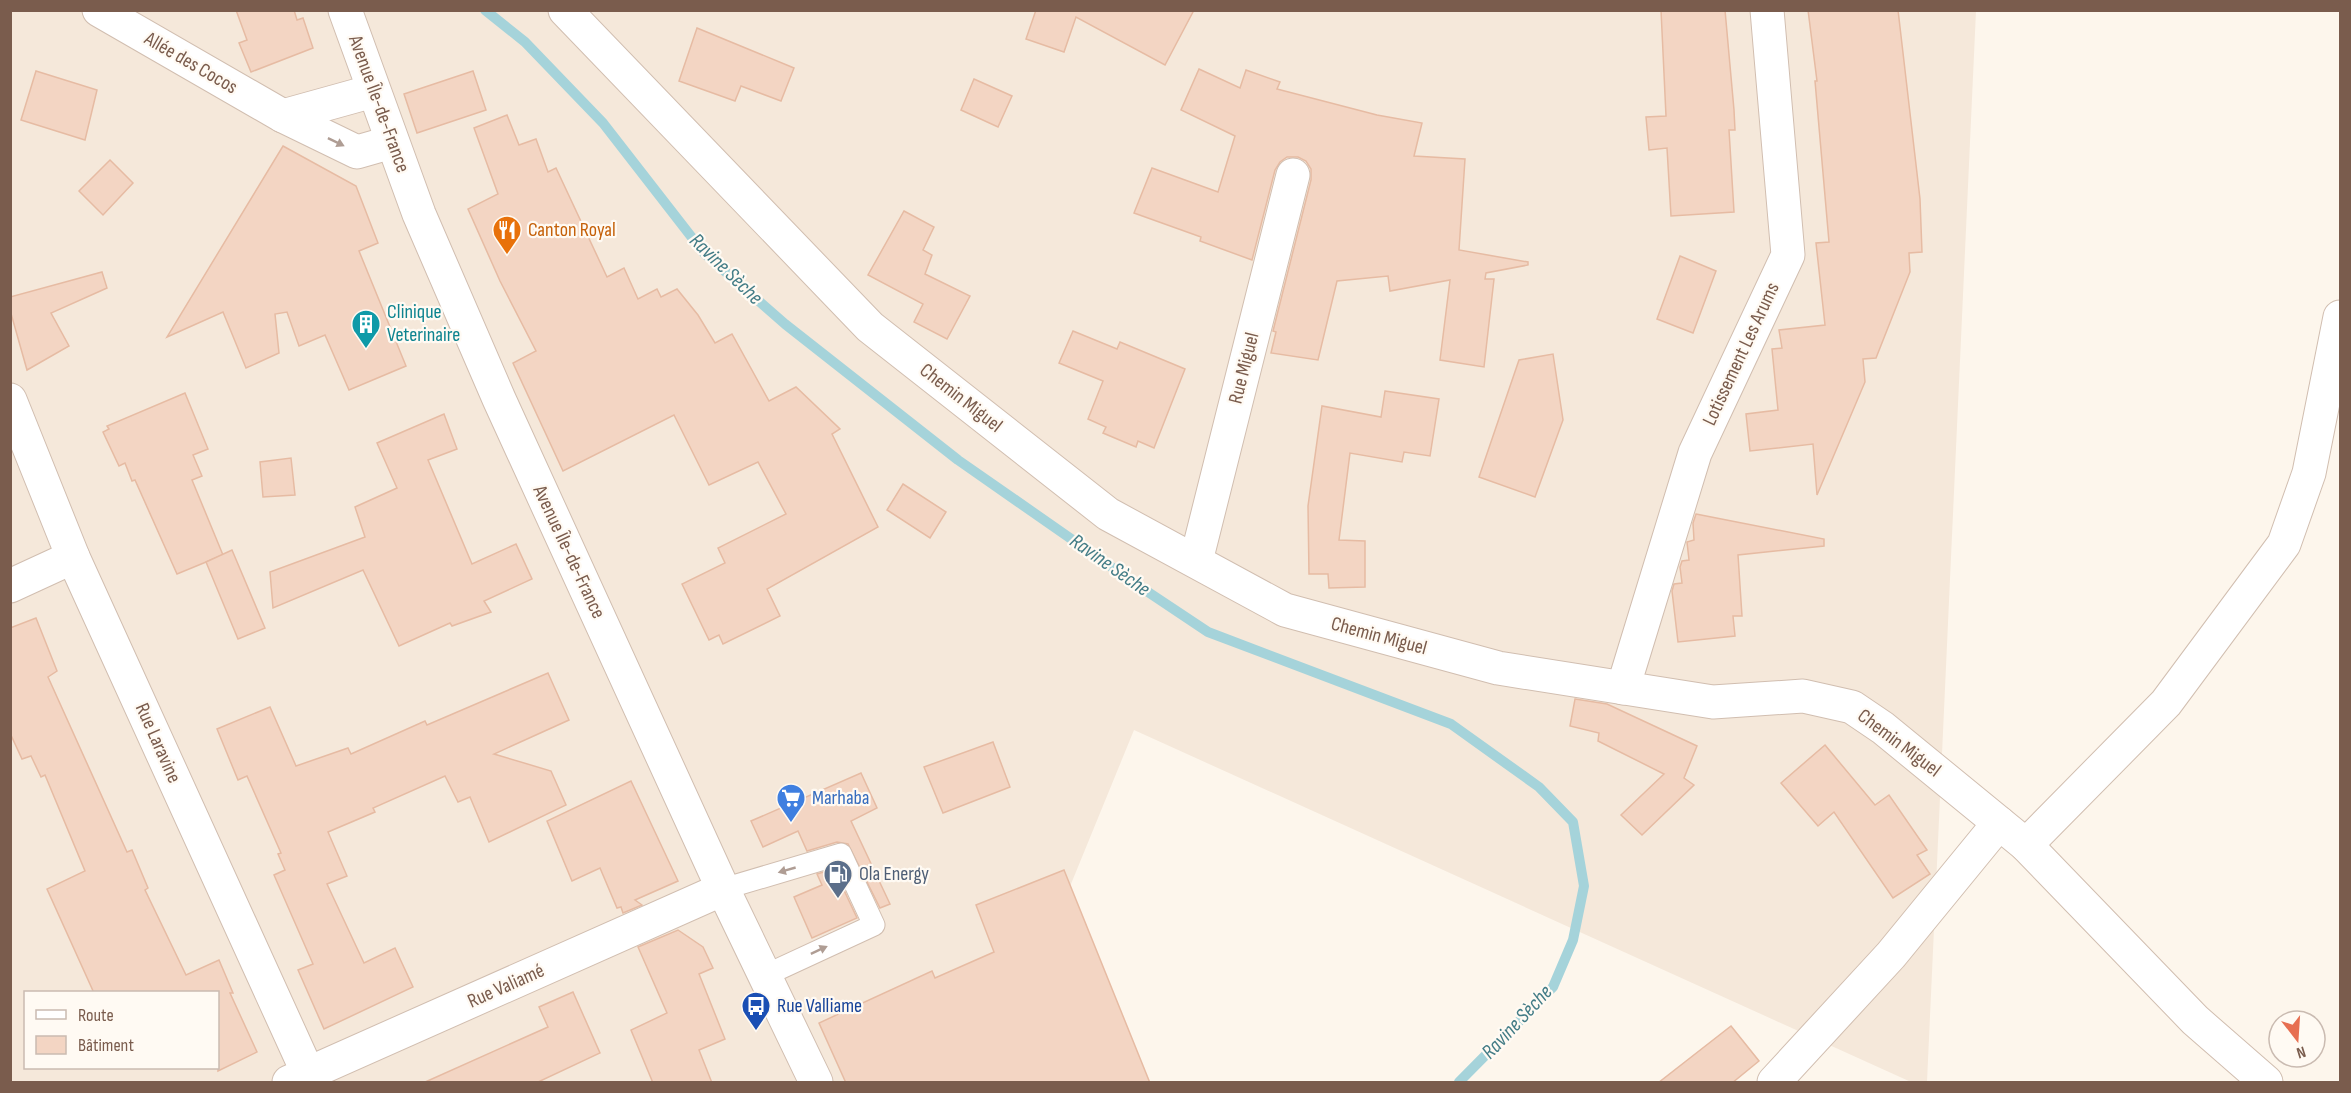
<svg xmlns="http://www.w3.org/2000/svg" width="2351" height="1093" viewBox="0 0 2351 1093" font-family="'Sofia Sans Condensed',sans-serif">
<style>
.residential{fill:#f5e8da;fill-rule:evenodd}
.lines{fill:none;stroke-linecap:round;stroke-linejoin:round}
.stream{stroke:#a5d3da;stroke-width:10}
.building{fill:#f3d5c3;stroke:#e6bba3;stroke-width:1.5}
.service-casing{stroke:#d1beb0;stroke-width:23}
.minor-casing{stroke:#d1beb0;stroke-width:35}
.tertiary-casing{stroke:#d1beb0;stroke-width:35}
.service{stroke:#fff;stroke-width:21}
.minor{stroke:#fff;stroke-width:33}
.tertiary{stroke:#fff;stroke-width:33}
.oneway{fill:#af9d94}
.labels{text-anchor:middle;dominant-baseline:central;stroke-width:4.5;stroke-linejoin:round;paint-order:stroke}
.street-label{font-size:20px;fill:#7a5c4d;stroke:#fffaf3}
.food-label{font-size:20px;fill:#c56008;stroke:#fffaf3;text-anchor:start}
.culture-label{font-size:20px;fill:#0d838f;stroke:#fffaf3;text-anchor:start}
.shop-label{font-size:20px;fill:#366cbe;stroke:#fffaf3;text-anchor:start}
.service-label{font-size:20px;fill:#4e5e75;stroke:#fffaf3;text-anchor:start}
.transit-label{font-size:20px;fill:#164399;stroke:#fffaf3;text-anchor:start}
.water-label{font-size:21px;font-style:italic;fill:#437c86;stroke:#fffaf3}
</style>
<rect width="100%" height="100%" fill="#fdf6ec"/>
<path class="residential" d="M10 11H1976L1927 1082H1911L1134 730 990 1082H11ZM26 992H218V1068H26Z"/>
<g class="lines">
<polyline class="stream" points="485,10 525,42 603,123 704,253 785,324 958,460 1133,582 1208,632 1451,724 1539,787 1573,822 1584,886 1573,940 1553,987 1459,1082"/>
</g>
<g class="building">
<polygon points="236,10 294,10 297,20 303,18 313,48 251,72 239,43 247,40"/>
<polygon points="1036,10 1194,10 1165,65 1076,17 1064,52 1026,39"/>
<polygon points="1661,10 1725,10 1734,110 1735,130 1729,130 1734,212 1671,216 1667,148 1649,150 1646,117 1666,116"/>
<polygon points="1808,10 1898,10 1920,199 1922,252 1909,253 1910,272 1876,358 1863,359 1865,382 1817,495 1813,444 1750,451 1746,414 1778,410 1772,349 1782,348 1779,330 1825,325 1816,243 1829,242 1815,81 1817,81"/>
<polygon points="697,28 794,68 781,101 741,86 735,101 679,81"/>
<polygon points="1199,69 1240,88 1246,70 1280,82 1277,89 1377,115 1422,123 1414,156 1465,159 1459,250 1528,262 1528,265 1486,273 1485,279 1494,279 1484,367 1440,360 1450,280 1390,291 1388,276 1337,281 1318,360 1271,353 1276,332 1273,331 1311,180 1311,169 1306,161 1298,157 1287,157 1280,162 1275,170 1252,260 1200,241 1201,237 1134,213 1152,168 1218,192 1235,136 1181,110"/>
<polygon points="36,71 97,90 85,140 21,120"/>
<polygon points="473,71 486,110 417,133 404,94"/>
<polygon points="974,79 1012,96 998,127 961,110"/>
<polygon points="507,115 519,145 536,139 548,172 556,168 607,277 624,268 638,299 657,289 661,297 677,289 698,315 715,343 732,334 769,401 796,387 840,429 832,434 878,527 767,589 780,616 723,644 719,635 709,640 682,584 725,563 718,548 786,514 758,462 709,485 674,415 563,471 513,363 536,351 500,281 468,209 498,194 474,128"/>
<polygon points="283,146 356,186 378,243 359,251 406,366 349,390 325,335 299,346 287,312 275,314 279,353 246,368 223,312 167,337"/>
<polygon points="110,160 133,183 103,215 79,191"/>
<polygon points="904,211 934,227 923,250 932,255 925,274 970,296 947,339 914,322 923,304 868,275"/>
<polygon points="1680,256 1716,271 1693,333 1657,319"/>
<polygon points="102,272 107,288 51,313 69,346 27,370 10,310 10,297"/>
<polygon points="1073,331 1117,349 1120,342 1185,369 1154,448 1138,441 1136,447 1103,433 1106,427 1088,419 1103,381 1059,363"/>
<polygon points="1553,354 1563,420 1535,497 1479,477 1519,360"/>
<polygon points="1385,391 1439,399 1430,456 1404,452 1402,462 1350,453 1339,540 1365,541 1365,587 1329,588 1328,574 1309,574 1308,506 1322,406 1381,417"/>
<polygon points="185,393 208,449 193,455 202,476 192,480 223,555 177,574 135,480 132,481 125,463 119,466 103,432 109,429 107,426"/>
<polygon points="444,414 457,449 428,460 472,564 516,544 532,579 484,601 491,612 452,626 450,623 399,646 363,570 273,608 270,572 365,537 355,507 397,488 377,443"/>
<polygon points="291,458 295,495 263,497 260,462"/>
<polygon points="903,484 946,512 930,538 887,510"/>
<polygon points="1696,514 1824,539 1824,546 1738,555 1742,616 1733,616 1735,636 1678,642 1672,591 1674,584 1682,583 1680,567 1682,561 1689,560 1687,542 1694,540 1693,523"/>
<polygon points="232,550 265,628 238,639 206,562"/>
<polygon points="36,618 57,671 48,677 127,852 132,850 148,888 145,890 186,975 219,960 233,993 230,993 257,1052 218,1071 218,993 94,993 47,889 85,871 45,775 41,777 31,756 22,759 10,733 10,628"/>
<polygon points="548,673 569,720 494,754 551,771 566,805 489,842 470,797 458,802 445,776 373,808 375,812 328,832 347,876 327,884 364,963 395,948 413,987 324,1029 298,970 313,964 274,875 285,870 278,854 281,853 247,776 238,780 217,729 270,707 296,766 348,748 351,754 425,721 427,725"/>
<polygon points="1575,699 1607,704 1697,746 1684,778 1694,785 1642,835 1621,815 1664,774 1598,741 1599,733 1570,726"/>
<polygon points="993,742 1010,787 943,813 924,767"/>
<polygon points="1825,745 1875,805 1889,795 1927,850 1917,855 1930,874 1893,898 1834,812 1818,826 1781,783"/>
<polygon points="861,773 877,808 851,821 890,904 880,908 848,844 837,842 807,851 798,831 763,847 751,821"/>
<polygon points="631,781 678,881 635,900 642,905 623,913 621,907 617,908 600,868 572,881 547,821"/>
<polygon points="834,869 857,918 812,938 794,897 822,885 817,874"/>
<polygon points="1064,870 1150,1083 846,1083 819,1023 932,971 935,978 994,952 976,905"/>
<polygon points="678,930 703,947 713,968 699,974 725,1039 699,1050 712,1083 653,1083 631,1030 667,1013 638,947"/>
<polygon points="573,992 600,1053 536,1083 423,1083 548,1027 539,1007"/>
<polygon points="1731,1026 1759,1061 1732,1083 1658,1083"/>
</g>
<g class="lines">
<g class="service-casing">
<polyline id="service" points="723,889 841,854 874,925 766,975"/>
</g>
<g class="minor-casing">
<g id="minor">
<polyline points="99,10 283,116 357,152 392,142"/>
<polyline points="565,10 870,327 1108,514 1285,610 1498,668 1713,702 1803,696 1852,707 1883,728 2026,845 2195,1020 2266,1082"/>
<polyline points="283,116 373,91"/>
<polyline points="10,400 73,557 312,1082"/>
<polyline points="1196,561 1293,175"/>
<polyline points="10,586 73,557"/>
<polyline points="1623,688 1695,453 1788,255 1767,10"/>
<polyline points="2026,845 2166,703 2284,544 2309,473 2340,317"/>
<polyline points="289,1082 723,889"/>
<polyline points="1774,1082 1891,955 1999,823"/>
</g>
</g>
<g class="tertiary-casing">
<polyline id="tertiary" points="345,10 419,214 499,399 723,889 816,1082"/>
</g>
<use href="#service" class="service"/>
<use href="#minor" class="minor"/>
<use href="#tertiary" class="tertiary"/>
</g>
<defs><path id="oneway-solid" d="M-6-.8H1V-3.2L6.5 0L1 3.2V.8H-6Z" transform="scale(1.5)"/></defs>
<g class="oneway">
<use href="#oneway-solid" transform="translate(336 142) rotate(26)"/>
<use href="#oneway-solid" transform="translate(787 870) rotate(164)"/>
<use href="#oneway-solid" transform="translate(819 950) rotate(-25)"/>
</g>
<defs>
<g id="restaurant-pin" transform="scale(1.5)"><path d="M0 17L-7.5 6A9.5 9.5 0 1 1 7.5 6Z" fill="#e8710a" stroke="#fffaf3"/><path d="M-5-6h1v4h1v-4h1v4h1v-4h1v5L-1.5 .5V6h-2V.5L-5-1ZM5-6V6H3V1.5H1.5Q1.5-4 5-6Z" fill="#fff"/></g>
<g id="building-pin" transform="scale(1.5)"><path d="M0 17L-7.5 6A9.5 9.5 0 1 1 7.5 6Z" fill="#0f9aa8" stroke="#fffaf3"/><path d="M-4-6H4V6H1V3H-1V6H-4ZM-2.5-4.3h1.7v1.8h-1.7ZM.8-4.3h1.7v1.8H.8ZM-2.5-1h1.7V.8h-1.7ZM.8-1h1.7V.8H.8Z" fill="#fff"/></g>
<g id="supermarket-pin" transform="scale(1.5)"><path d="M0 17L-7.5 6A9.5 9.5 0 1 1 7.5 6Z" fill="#3f7fe0" stroke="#fffaf3"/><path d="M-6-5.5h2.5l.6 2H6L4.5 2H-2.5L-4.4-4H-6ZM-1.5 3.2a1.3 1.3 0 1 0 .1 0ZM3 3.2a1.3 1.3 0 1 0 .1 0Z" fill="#fff"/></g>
<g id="fuel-pin" transform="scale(1.5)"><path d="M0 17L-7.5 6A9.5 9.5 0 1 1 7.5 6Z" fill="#5c6f8a" stroke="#fffaf3"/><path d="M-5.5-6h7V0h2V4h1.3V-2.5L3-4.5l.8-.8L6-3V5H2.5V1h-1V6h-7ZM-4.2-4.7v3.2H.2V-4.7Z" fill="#fff"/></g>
<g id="bus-pin" transform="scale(1.5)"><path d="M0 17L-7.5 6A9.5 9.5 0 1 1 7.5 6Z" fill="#1a4fb4" stroke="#fffaf3"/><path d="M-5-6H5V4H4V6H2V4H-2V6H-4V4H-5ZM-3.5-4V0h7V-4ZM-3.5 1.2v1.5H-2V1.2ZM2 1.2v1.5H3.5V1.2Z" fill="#fff"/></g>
</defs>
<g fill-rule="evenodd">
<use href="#restaurant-pin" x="507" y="230"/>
<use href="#building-pin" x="366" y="324"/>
<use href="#supermarket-pin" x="791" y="798"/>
<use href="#fuel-pin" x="838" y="874"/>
<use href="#bus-pin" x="756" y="1006"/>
</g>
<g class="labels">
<g class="street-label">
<text transform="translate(191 63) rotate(30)">Allée des Cocos</text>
<text transform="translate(379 104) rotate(70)">Avenue Île-de-France</text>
<text transform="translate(1741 354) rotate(-65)">Lotissement Les Arums</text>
<text transform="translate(1244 368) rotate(-76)">Rue Miguel</text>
<text transform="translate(961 398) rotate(38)">Chemin Miguel</text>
<text transform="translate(569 552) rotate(65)">Avenue Île-de-France</text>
<text transform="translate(1379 636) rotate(15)">Chemin Miguel</text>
<text transform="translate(158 743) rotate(66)">Rue Laravine</text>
<text transform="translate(1899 743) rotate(37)">Chemin Miguel</text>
<text transform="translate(506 986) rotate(-24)">Rue Valiamé</text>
</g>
<g class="food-label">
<text x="528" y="230">Canton Royal</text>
</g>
<g class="culture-label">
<text x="387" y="312">Clinique<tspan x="387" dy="23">Veterinaire</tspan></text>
</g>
<g class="shop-label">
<text x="812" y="798">Marhaba</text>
</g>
<g class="service-label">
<text x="859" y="874">Ola Energy</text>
</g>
<g class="transit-label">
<text x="777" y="1006">Rue Valliame</text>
</g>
<g class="water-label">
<text transform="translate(726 269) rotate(44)">Ravine Sèche</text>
<text transform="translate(1110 565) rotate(35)">Ravine Sèche</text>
<text transform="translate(1517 1022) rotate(-47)">Ravine Sèche</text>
</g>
</g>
<rect width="2351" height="1093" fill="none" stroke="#7a5c4d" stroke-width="24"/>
<rect x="24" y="991" width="195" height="78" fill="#fffaf3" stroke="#cabbb1" stroke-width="1.5"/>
<rect x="36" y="1010" width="30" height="9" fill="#ffffff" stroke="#cabbb1" stroke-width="1.5"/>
<text x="78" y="1021" font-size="18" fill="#7a5c4d">Route</text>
<rect x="36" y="1036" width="30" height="18" fill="#f3d5c3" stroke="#cabbb1" stroke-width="1.5"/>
<text x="78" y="1051" font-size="18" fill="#7a5c4d">Bâtiment</text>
<g transform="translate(2297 1039) rotate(163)"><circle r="28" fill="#fffaf3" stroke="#cabbb1" stroke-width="1.5"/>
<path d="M0-4.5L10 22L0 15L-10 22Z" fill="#e76f51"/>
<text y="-9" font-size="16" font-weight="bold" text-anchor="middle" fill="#7a5c4d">N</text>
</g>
</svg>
